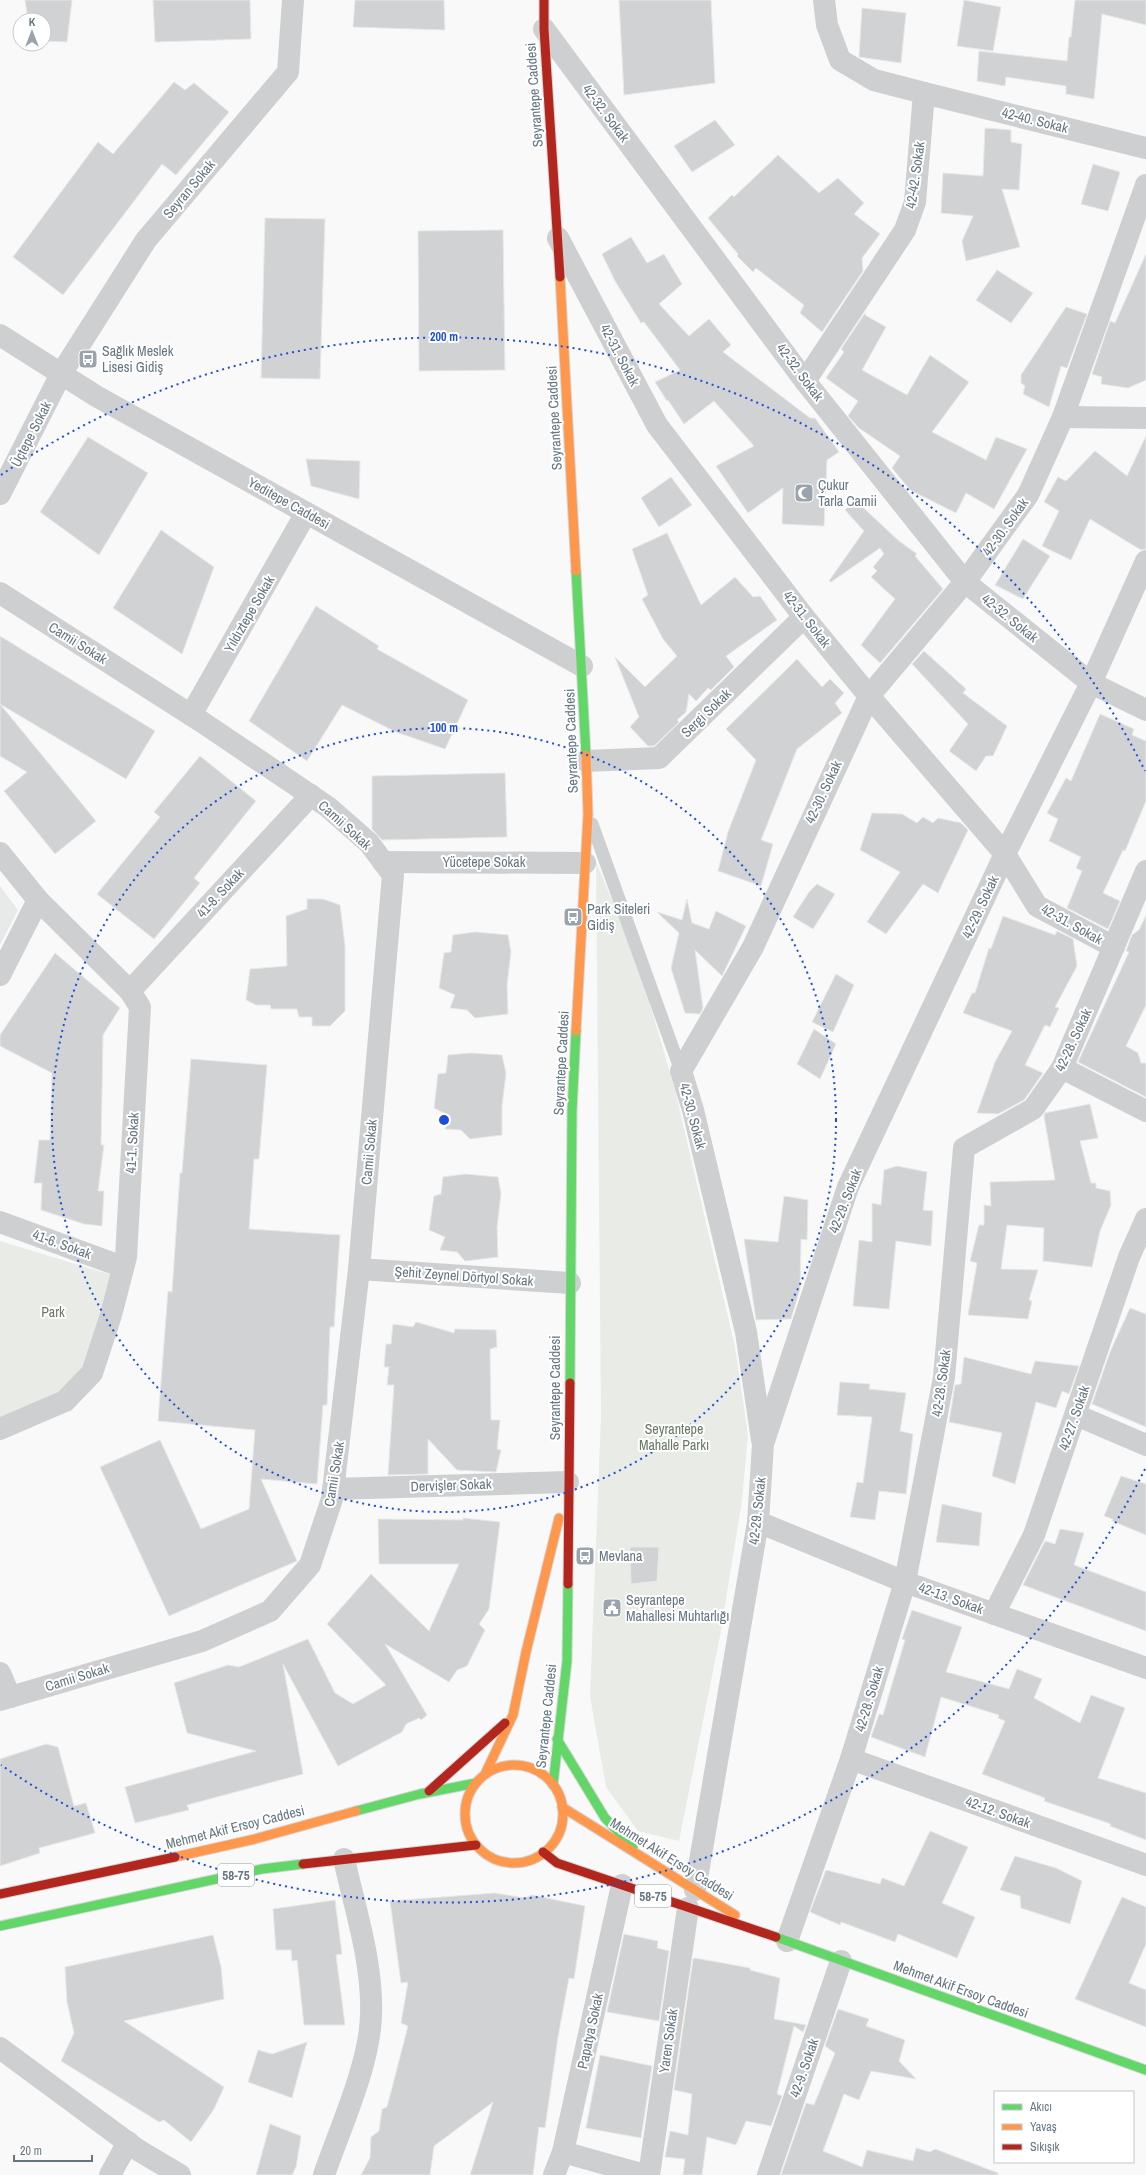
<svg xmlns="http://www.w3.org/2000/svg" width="1146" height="2175" viewBox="0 0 1146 2175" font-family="'Archivo Narrow',sans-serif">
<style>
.built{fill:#e8e9e9}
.green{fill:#e8ebe6}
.building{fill:#d0d2d3;stroke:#e8e8e8}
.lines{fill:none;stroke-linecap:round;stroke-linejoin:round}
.fast-casing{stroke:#d5d6d7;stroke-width:11}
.slow-casing{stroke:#d5d6d7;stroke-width:11}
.jam-casing{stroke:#d5d6d7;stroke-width:11}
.lane{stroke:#cecfd0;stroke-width:13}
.street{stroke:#cecfd0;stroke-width:22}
.fast{stroke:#63d668;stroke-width:9}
.slow{stroke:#ff974d;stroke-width:9}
.jam{stroke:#b3261e;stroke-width:9}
.ring{fill:none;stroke:#1d4ed8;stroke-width:2;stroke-dasharray:2 4}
.labels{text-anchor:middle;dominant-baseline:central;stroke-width:4;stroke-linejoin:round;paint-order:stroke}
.shield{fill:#fff;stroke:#939fa8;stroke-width:1}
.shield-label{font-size:13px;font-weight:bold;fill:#657683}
.street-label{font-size:14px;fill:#657683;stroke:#fff}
.poi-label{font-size:14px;fill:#657683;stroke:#fff;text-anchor:start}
.park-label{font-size:14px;fill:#687a64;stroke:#fff}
.centre{fill:#1d4ed8;stroke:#fff;stroke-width:2}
.ring-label{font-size:12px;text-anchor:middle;font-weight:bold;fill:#1d4ed8;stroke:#fff;stroke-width:4;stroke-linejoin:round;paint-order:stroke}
</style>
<rect width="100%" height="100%" fill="#f9f9f9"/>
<polygon class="built" points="0,886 18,910 0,945"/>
<g class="green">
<polygon points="596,862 637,960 675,1090 735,1347 748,1435 742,1500 720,1636 679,1841 638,1831 606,1787 590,1696 601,1416"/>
<polygon points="0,1241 118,1277 96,1354 58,1397 0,1419"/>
</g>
<g class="building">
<polygon points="25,0 72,0 67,42 44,41 44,20 28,20"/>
<polygon points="153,0 250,0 251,39 155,42"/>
<polygon points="355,0 444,0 445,30 353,27"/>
<polygon points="619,0 711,0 715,83 624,95"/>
<polygon points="964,0 1001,7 993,51 957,46"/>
<polygon points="1075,0 1146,0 1146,25 1102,14 1094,99 1066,94 1066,86 1006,77 1005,86 977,81 979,51 1067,61 1069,37 1071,37"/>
<polygon points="862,8 906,13 901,63 859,57"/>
<polygon points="174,82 185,90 194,83 229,112 176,175 162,164 63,295 13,257 98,142 113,154"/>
<polygon points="715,120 735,145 692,172 674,146"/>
<polygon points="985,128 1011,130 1011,142 1022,144 1019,190 1002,189 1020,247 966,261 962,241 973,216 941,213 943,173 983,176"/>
<polygon points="778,155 819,193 838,178 864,203 854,214 880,234 862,258 863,271 822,332 800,313 804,305 756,268 753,272 737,256 738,254 708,218 732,195 734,197"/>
<polygon points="1093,164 1120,172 1108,211 1081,204"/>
<polygon points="265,218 325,219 320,379 261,378"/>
<polygon points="503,230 505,370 419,371 418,231"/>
<polygon points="631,237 647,263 664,254 682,284 659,304 689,336 709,319 731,345 723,352 810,418 815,418 839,452 827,460 824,526 782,524 783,488 748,513 716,466 754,446 714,401 684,424 668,400 667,401 655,382 680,370 644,322 641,323 615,281 602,254"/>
<polygon points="1146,254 1146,380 1128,388 1101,384 1102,377 1092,374 1110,321 1115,323"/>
<polygon points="997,270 1033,293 1011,323 976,300"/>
<polygon points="1066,307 1087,314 1067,368 1061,366 1049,407 1023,394 1025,386 1021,383 1021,375"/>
<polygon points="865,313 865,315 886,327 862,370 907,395 930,355 969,382 932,432 986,460 996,437 1027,449 994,509 966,493 956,513 910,490 892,468 900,456 859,428 848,416 858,401 826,378 844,352 841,349"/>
<polygon points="1146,436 1146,549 1141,550 1090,519 1071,560 1042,546 1059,511 1044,502 1058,477 1066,481 1095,451 1127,476"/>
<polygon points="88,437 148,473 99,555 40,512"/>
<polygon points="306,459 360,461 359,499 311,486"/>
<polygon points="671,477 692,505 659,527 641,498"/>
<polygon points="855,500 899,541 917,554 915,556 943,589 880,663 861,645 895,599 871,577 877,571 873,567 884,554 880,548 831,582 829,581 864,531 845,510"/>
<polygon points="161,530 214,567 182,654 113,608"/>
<polygon points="667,533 701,605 735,577 753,597 760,596 777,620 726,656 734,667 711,690 708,688 696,701 689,694 686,712 677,720 679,722 654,746 648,746 630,727 639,717 615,657 645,687 677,656 663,639 642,599 648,595 632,549"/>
<polygon points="1023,539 1050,556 1023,599 995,585"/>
<polygon points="316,606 379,646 377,649 468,700 445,749 396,732 342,705 307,761 249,721"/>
<polygon points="0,636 155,731 126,779 0,704 96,821 55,854 4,791 27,772 0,756"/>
<polygon points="924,651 966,689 963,693 1007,726 993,756 986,756 976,771 949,751 968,724 912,664"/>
<polygon points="797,659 822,687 830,679 844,693 835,703 842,713 797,749 761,840 773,844 761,886 718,871 728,832 756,760 726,729"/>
<polygon points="1100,714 1134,729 1132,735 1146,741 1146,801 1125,851 1123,850 1103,893 1120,901 1108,929 1067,908 1082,871 1076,868 1081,857 1049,841 1058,819 1047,813 1066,778 1071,781"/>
<polygon points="200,756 256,801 194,878 200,883 154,939 97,894 160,817 154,812"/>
<polygon points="505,773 507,837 382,840 372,829 372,776"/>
<polygon points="872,813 902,814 917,823 923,817 933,823 938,818 961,823 968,830 938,893 923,884 886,934 867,922 900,872 860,850"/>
<polygon points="817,884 835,894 813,929 793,917 809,892"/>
<polygon points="307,899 323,899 340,905 345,946 345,1011 330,1026 312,1026 312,1017 299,1017 297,1009 271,1009 270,1005 256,1005 246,1000 250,969 287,966 286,916 307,909"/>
<polygon points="687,899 692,923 709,929 716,911 746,926 722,976 695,950 703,1008 700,1014 685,1013 671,968 679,933 657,912 682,920"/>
<polygon points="1146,915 1146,1005 1126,1046 1138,1053 1141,1063 1146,1063 1146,1097 1078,1062 1129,952 1126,951 1132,935 1139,930"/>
<polygon points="1003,916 1055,935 1057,931 1073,939 1077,966 1055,1007 1059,1008 1050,1027 1045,1025 1025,1065 1043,1073 1024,1100 998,1114 977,1113 995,1062 1012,1031 963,1013 972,993 975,993 989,948 991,949"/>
<polygon points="475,932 508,935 511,952 507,985 508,1014 475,1018 467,1010 450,1008 455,995 439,988 444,953 451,952 453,935"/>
<polygon points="55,953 120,1008 103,1035 101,1145 104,1145 98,1191 104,1191 102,1226 84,1224 41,1210 42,1183 34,1183 39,1140 50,1140 52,1073 0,1046 0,1035"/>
<polygon points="836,974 854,985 833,1032 812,1022"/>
<polygon points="814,1029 836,1044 820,1079 797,1064"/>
<polygon points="470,1053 502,1055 506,1073 502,1106 502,1135 470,1139 461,1130 445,1129 450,1116 434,1108 438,1074 446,1073 448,1055"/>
<polygon points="191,1059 267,1065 259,1159 254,1159 249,1229 340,1235 334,1327 330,1327 327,1405 323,1405 317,1484 261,1479 297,1561 169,1616 100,1467 160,1440 201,1529 249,1509 255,1430 158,1421 168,1291 172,1292 180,1173 182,1173"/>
<polygon points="1090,1104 1098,1138 1080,1141 1091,1183 1096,1183 1096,1188 1110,1191 1111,1205 1100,1231 1092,1267 1043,1261 1044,1228 1007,1225 1001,1269 1038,1270 1029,1300 1032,1301 1028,1319 968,1315 977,1263 970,1261 979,1225 984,1225 984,1205 991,1206 990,1182 1055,1180 1044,1116 1045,1113"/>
<polygon points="897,1166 927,1172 923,1210 933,1211 931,1246 896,1241 889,1309 853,1306 859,1240 872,1242 872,1203 881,1205 884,1170"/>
<polygon points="465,1174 498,1177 501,1194 497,1227 498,1257 465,1261 457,1252 440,1250 445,1237 429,1230 434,1196 441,1194 443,1177"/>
<polygon points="784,1196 808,1200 807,1240 801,1239 800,1289 791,1319 756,1320 744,1239 778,1242"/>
<polygon points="1130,1308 1146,1314 1146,1427 1092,1404 1110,1352"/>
<polygon points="416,1322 454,1333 455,1329 496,1330 497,1347 490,1349 491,1420 500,1420 497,1449 501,1450 496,1472 457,1470 428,1439 428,1474 388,1475 394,1385 387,1385 389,1367 384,1367 386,1344 391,1344 393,1324 413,1327"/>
<polygon points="964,1357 1031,1374 1035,1361 1079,1366 1069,1394 1062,1391 1056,1408 1036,1402 1015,1484 992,1476 1002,1433 949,1422 955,1385 961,1384"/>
<polygon points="840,1382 870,1384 869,1389 906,1393 900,1431 913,1434 906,1494 879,1491 875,1520 850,1517 857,1482 863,1483 872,1417 837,1415"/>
<polygon points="1121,1476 1146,1484 1146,1535 1112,1521 1113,1519 1104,1516"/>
<polygon points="942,1504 982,1513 979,1546 936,1542"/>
<polygon points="463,1518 500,1522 489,1609 479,1624 485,1630 467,1666 457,1670 449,1682 385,1644 427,1715 421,1720 419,1718 406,1724 402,1732 338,1766 283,1664 303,1774 187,1805 189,1810 135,1823 125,1787 256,1751 187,1733 174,1683 228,1665 239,1667 308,1639 335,1693 353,1704 386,1685 327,1624 371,1574 429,1631 459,1564 379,1564 378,1519 463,1520"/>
<polygon points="1060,1529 1084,1533 1074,1565 1146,1592 1146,1631 1023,1585 1045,1541 1055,1544"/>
<polygon points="630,1547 659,1547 657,1581 631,1584"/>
<polygon points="912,1610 962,1627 946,1672 1009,1689 1017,1669 1042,1679 1034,1698 1080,1723 1091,1695 1125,1708 1098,1778 1146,1793 1146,1840 1110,1826 1111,1824 1044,1801 1045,1798 982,1774 1005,1721 998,1718 999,1715 941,1697 925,1757 871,1737 879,1714 883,1715 905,1640 902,1639"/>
<polygon points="46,1744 58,1747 74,1806 86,1803 95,1833 39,1848 40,1853 0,1866 0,1759"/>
<polygon points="930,1831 968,1847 942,1903 975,1917 957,1958 898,1934 895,1942 841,1922 840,1925 810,1912 826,1870 880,1884 882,1878 904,1886"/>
<polygon points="1015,1856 1056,1868 1082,1881 1070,1924 1021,1908 1020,1896 1000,1890"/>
<polygon points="495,1893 525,1898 532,1895 585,1906 574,1979 569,1978 558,2037 545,2128 539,2127 533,2175 470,2175 493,2102 434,2146 430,2175 361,2175 370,2158 371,2137 379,2131 382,2109 387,2107 408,2026 401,2023 408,1982 401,1983 390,1901"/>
<polygon points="1122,1897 1146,1907 1146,1944 1129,1983 1146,1990 1146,2027 1075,1999"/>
<polygon points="335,1900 342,1954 336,1955 345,2025 304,2025 297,1960 292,1961 291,1950 276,1950 273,1909"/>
<polygon points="624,1934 658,1941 657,1948 669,1951 659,2021 607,2012"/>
<polygon points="213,1935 221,1967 224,1999 124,2021 224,2087 214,2109 191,2142 164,2120 159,2122 61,2061 74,2033 67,2002 65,1967"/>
<polygon points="695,1958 750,1968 750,1970 780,1978 774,2019 806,2025 803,2032 794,2026 777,2094 782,2096 771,2126 746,2121 736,2145 707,2137 702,2175 683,2175 685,2159 665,2157 670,2131 688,2135 692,2094 674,2090 693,1959"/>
<polygon points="838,2009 869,2019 866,2026 905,2040 899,2061 916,2079 871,2071 859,2100 844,2094 823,2151 862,2167 867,2150 913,2161 916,2148 930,2152 935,2149 998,2173 998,2175 781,2175 806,2103 814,2105 835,2053 825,2046"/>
<polygon points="307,2042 292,2098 248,2082 258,2050 272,2054"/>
<polygon points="600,2055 652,2066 641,2138 586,2128"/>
<polygon points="270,2124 301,2136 296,2167 292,2175 256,2175"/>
</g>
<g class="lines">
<g class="fast-casing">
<g id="fast">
<polyline points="576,571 586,755"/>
<polyline points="570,1383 572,1111 576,1031"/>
<polyline points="557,1739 605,1818 633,1847"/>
<polyline points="553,1785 567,1661 568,1584"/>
<polyline points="356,1811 420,1794 476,1783"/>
<polyline points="0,1926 262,1869 303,1864"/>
<polyline points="776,1937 1146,2070"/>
</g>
</g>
<g class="slow-casing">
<g id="slow">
<polyline points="560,277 576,571"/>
<polyline points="576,1031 588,814 586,755"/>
<circle cx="514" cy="1814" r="49"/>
<polyline points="485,1774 513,1715 526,1652 559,1518"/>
<polyline points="562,1807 735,1915"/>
<polyline points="175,1857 255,1839 356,1811"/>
</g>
</g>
<g class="jam-casing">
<g id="jam">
<polyline points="544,0 544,29 560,277"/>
<polyline points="568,1584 570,1383"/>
<polyline points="429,1791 505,1723"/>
<polyline points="543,1852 557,1863 776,1937"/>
<polyline points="303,1864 476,1845"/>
<polyline points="0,1894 175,1857"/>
</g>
</g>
<polyline class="lane" points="592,824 681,1071"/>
<g class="street">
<polyline points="544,29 805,381 965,582 1091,683 1146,710"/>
<polyline points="924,93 1146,148"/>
<polyline points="558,238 657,425 804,617 869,696 1005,854 1037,906 1114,947"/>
<polyline points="0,335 96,396 582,666"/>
<polyline points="805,381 905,230 915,202 924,93 874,80 840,60 827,25 824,0"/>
<polyline points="1063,417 1146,418"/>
<polyline points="0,494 61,374 146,240 288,72 293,0"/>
<polyline points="0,593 202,722 328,807 369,843 393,875 359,1269 332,1499 310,1565 270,1611 202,1641 0,1700"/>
<polyline points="191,715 306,513"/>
<polyline points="586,761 659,758 804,617"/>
<polyline points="0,853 38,900 130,991 140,1007 126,1257 111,1315 92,1373 65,1401 0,1429"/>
<polyline points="383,862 585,863"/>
<polyline points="0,975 38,900"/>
<polyline points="130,991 311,795"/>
<polyline points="1062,1068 1146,1111"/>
<polyline points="0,1222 123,1267"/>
<polyline points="359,1269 570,1283"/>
<polyline points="1076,1415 1146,1445"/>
<polyline points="762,1440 746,1332 693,1110 681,1071 753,947 869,696 965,582 1028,495 1063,417 1146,185"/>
<polyline points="333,1489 568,1482"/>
<polyline points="758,1522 905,1582 1146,1668"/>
<polyline points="994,1614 1034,1535 1129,1257 1146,1219"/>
<polyline points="0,1673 10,1697"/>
<polyline points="851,1759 1146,1865"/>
<polyline points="695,1890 758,1522 763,1444 848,1187 1005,854 1091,683 1146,561"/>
<polyline points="787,1941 851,1759 905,1582 944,1377 964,1148 1033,1109 1062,1068 1146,871"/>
<polyline points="0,2048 138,2150 180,2175"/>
<polyline points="563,2152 645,2175"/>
<polyline points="110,2175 128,2142"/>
<path d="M324 2175C340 2128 370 2064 371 2015 373 1963 355 1909 344 1859"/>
<polyline points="554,2175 563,2152 622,1885"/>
<polyline points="649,2175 688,1908"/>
<polyline points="768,2175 841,1961"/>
</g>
<use href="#fast" class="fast"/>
<use href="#slow" class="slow"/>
<use href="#jam" class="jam"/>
</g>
<g class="ring">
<circle cx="444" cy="1120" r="392"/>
<path d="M1145 1469A783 783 0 0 1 1 1765M1 475A783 783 0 0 1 1145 771"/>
</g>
<defs>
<g id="bus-square" transform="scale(1)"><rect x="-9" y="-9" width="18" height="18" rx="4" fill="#99a4ac" stroke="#fff"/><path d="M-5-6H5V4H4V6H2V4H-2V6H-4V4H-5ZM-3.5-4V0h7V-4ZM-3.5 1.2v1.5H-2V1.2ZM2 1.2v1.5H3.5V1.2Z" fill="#fff"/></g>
<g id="mosque-square" transform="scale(1)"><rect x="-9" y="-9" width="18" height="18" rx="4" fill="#99a4ac" stroke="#fff"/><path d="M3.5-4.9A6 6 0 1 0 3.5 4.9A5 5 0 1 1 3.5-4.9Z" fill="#fff"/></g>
<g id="civic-square" transform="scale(1)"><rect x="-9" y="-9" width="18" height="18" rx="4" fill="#99a4ac" stroke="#fff"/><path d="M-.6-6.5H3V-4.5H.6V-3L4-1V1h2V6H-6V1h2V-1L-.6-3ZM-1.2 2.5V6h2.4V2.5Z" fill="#fff"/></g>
</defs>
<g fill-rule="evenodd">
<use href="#bus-square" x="88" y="359"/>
<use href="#mosque-square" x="804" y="493"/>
<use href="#bus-square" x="573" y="917"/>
<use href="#bus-square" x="585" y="1556"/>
<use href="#civic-square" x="612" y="1608"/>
</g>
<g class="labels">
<g class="shield">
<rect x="218" y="1864" width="36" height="22" rx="3"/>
<rect x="635" y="1885" width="36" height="22" rx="3"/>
</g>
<g class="shield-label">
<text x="236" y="1875">58-75</text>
<text x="653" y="1896">58-75</text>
</g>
<g class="street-label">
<text transform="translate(534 95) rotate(-94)">Seyrantepe Caddesi</text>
<text transform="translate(606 113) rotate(53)">42-32. Sokak</text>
<text transform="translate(1035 120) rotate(14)">42-40. Sokak</text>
<text transform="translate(915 175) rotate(-82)">42-42. Sokak</text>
<text transform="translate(189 189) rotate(-50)">Seyran Sokak</text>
<text transform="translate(620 355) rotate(62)">42-31. Sokak</text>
<text transform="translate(800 372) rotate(53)">42-32. Sokak</text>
<text transform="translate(554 418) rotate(-93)">Seyrantepe Caddesi</text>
<text transform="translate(31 434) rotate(-63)">Üçtepe Sokak</text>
<text transform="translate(289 503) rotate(29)">Yeditepe Caddesi</text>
<text transform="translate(1005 527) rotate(-54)">42-30. Sokak</text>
<text transform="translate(249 614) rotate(-60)">Yıldıztepe Sokak</text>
<text transform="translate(1010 618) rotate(39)">42-32. Sokak</text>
<text transform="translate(807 619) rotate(52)">42-31. Sokak</text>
<text transform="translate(78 643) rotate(32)">Camii Sokak</text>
<text transform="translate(706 713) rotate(-44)">Sergi Sokak</text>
<text transform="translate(571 741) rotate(-92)">Seyrantepe Caddesi</text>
<text transform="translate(823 792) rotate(-65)">42-30. Sokak</text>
<text transform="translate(345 825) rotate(42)">Camii Sokak</text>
<text x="484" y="862">Yücetepe Sokak</text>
<text transform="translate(220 893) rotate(-47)">41-8. Sokak</text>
<text transform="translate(980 907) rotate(-65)">42-29. Sokak</text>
<text transform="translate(1072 924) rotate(29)">42-31. Sokak</text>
<text transform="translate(1073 1040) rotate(-65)">42-28. Sokak</text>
<text transform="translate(561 1063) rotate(-87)">Seyrantepe Caddesi</text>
<text transform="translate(693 1116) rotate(75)">42-30. Sokak</text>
<text transform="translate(132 1143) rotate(-87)">41-1. Sokak</text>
<text transform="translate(369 1152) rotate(-85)">Camii Sokak</text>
<text transform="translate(845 1201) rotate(-69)">42-29. Sokak</text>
<text transform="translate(62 1244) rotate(20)">41-6. Sokak</text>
<text transform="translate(464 1276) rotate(4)">Şehit Zeynel Dörtyol Sokak</text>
<text transform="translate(941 1383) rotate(-82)">42-28. Sokak</text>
<text transform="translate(555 1388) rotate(-90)">Seyrantepe Caddesi</text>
<text transform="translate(1074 1418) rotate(-71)">42-27. Sokak</text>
<text transform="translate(334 1474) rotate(-81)">Camii Sokak</text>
<text transform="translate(451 1485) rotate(-2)">Dervişler Sokak</text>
<text transform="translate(757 1511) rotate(-84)">42-29. Sokak</text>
<text transform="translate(951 1598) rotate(20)">42-13. Sokak</text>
<text transform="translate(77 1677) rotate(-17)">Camii Sokak</text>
<text transform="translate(869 1699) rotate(-73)">42-28. Sokak</text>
<text transform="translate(546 1716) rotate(-84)">Seyrantepe Caddesi</text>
<text transform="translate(998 1812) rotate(20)">42-12. Sokak</text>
<text transform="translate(235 1827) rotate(-14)">Mehmet Akif Ersoy Caddesi</text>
<text transform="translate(672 1859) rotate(32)">Mehmet Akif Ersoy Caddesi</text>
<text transform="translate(961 1989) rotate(20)">Mehmet Akif Ersoy Caddesi</text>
<text transform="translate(590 2031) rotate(-78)">Papatya Sokak</text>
<text transform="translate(668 2041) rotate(-82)">Yaren Sokak</text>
<text transform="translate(804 2068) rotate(-71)">42-9. Sokak</text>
</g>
<g class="poi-label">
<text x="102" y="351">Sağlık Meslek<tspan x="102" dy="16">Lisesi Gidiş</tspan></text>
<text x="818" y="485">Çukur<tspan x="818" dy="16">Tarla Camii</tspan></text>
<text x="587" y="909">Park Siteleri<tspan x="587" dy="16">Gidiş</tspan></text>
<text x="599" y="1556">Mevlana</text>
<text x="626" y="1600">Seyrantepe<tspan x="626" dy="16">Mahallesi Muhtarlığı</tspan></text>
</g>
<g class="park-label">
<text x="53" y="1312">Park</text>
<text x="674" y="1429">Seyrantepe<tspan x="674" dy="16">Mahalle Parkı</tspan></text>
</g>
</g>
<circle cx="444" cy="1120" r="6" class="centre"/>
<g class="ring-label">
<text x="444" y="341">200 m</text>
<text x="444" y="732">100 m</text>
</g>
<rect x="994" y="2091" width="140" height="72" fill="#ffffff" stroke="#c1c8cd"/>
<rect x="1002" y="2104" width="20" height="6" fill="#63d668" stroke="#c1c8cd"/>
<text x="1030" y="2111" font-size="12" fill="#657683">Akıcı</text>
<rect x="1002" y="2124" width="20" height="6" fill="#ff974d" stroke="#c1c8cd"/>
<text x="1030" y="2131" font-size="12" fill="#657683">Yavaş</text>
<rect x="1002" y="2144" width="20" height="6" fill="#b3261e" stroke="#c1c8cd"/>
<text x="1030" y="2151" font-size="12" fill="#657683">Sıkışık</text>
<g transform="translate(32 32)"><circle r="19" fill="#ffffff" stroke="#c1c8cd"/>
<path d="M0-3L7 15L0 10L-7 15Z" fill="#99a4ac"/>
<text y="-6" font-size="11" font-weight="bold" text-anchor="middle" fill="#657683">K</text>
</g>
<path d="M14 2155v6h78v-6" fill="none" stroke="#657683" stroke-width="2"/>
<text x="20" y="2155" font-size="12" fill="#657683" stroke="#ffffff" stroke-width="3" paint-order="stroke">20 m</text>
</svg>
